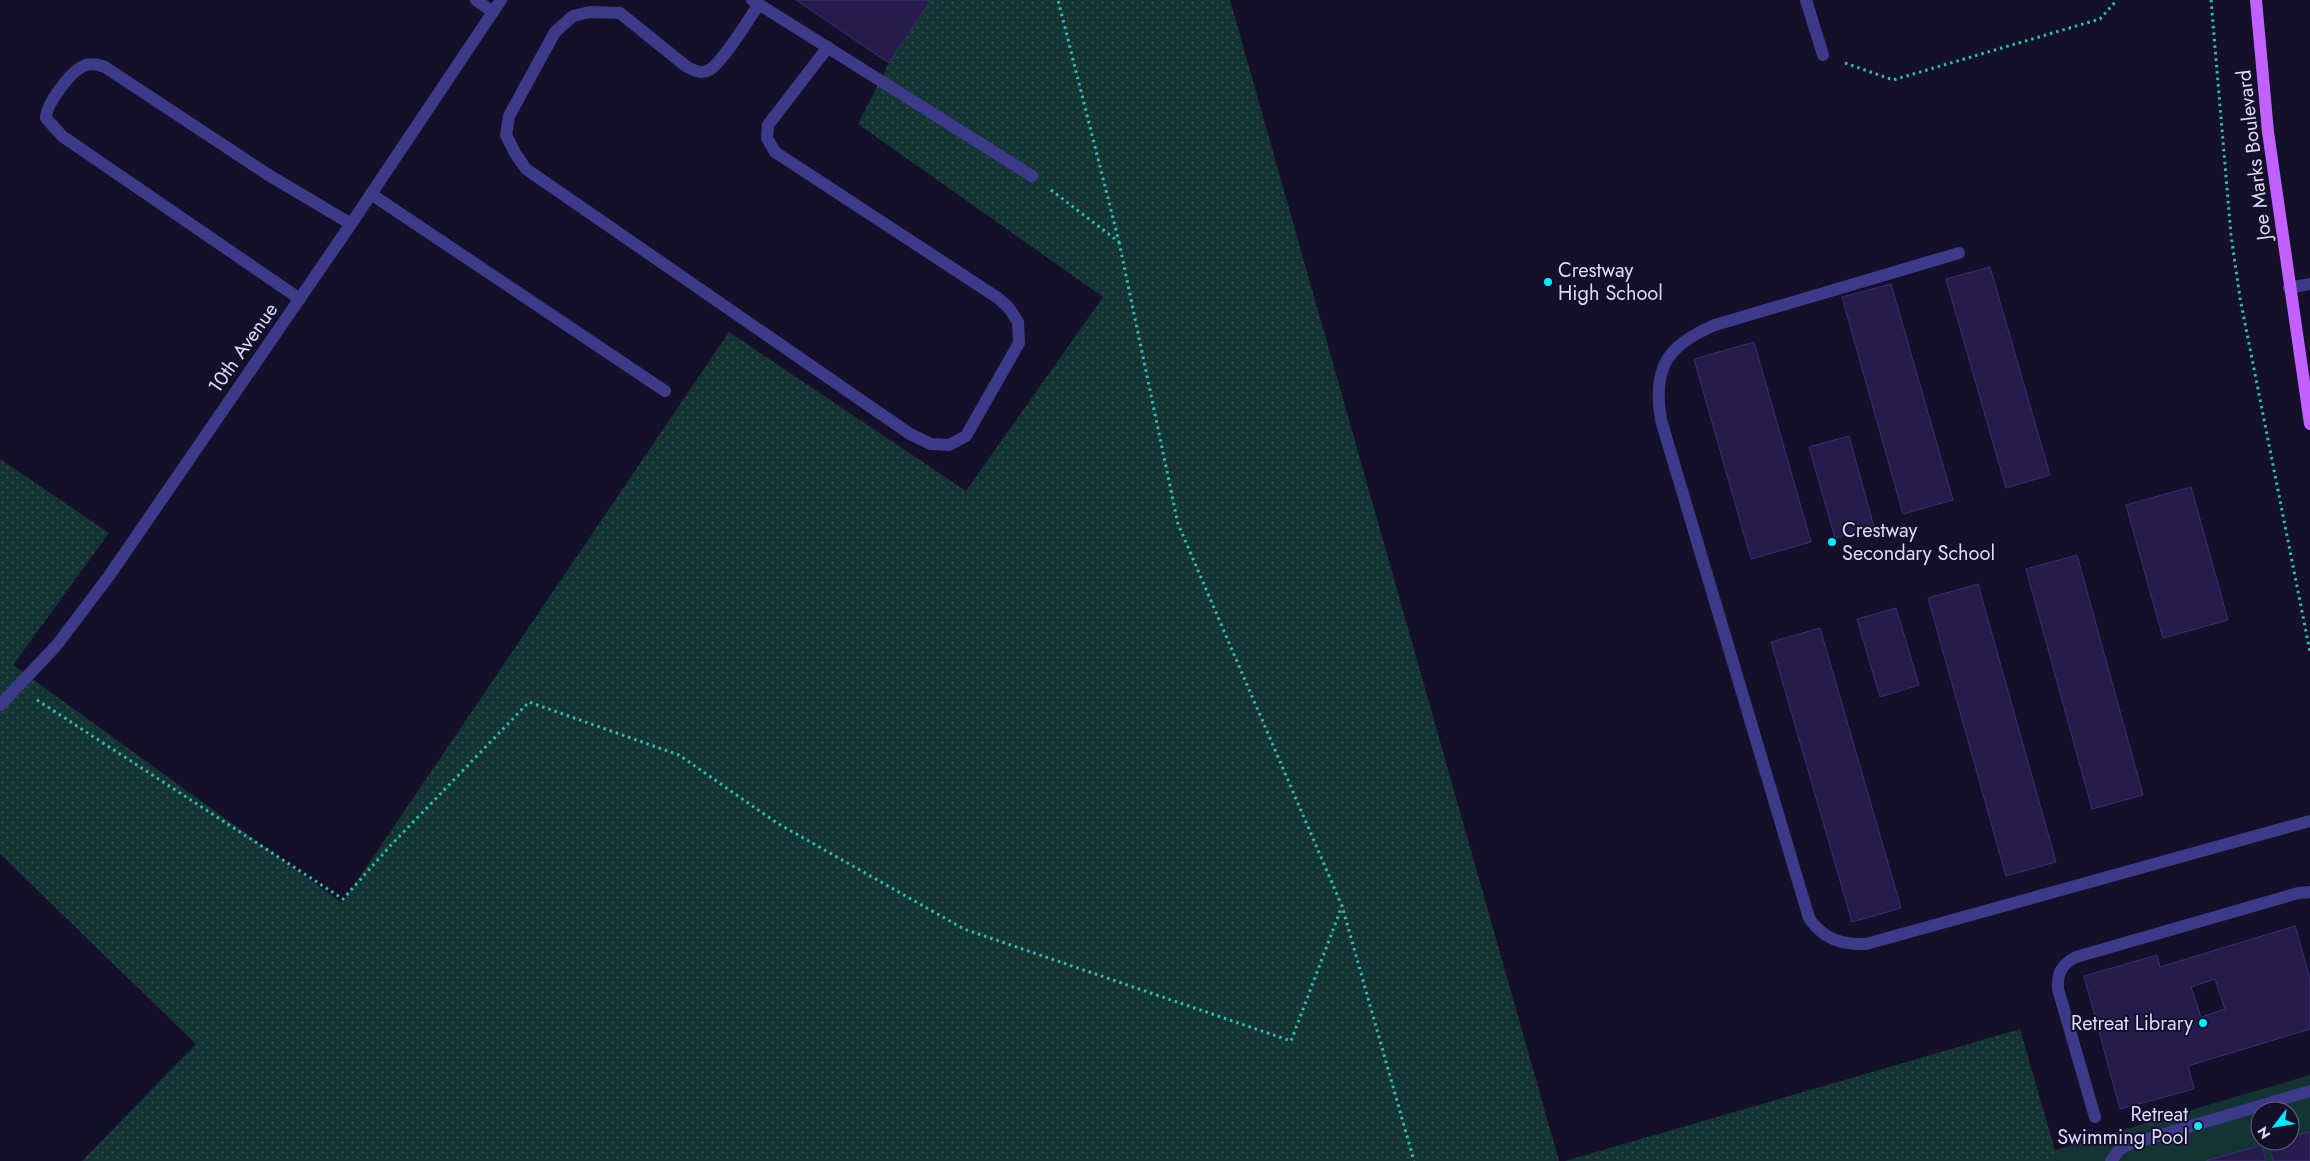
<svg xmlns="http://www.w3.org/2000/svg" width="2310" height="1161" viewBox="0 0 2310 1161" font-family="Jost,sans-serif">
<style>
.grass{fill:url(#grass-dots)}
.pitch{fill:#133433;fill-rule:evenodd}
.building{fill:#251c4b;stroke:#3c2e77;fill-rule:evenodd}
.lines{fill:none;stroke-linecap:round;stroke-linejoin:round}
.path{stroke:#2fbdb3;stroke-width:3;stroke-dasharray:2.5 4;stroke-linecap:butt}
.minor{stroke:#3d3b89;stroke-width:12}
.major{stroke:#c261ff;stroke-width:12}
.poi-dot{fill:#06e9ff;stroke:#15102a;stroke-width:2}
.labels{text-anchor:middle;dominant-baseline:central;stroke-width:4;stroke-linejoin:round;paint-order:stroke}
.street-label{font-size:20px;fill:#dddaff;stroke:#15102a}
.poi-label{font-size:20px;fill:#dddaff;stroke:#15102a;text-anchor:start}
</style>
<defs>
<pattern id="grass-dots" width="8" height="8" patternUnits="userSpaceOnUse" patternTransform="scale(1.25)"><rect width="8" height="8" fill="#133433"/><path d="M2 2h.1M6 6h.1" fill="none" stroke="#355152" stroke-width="1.8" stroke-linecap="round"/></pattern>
</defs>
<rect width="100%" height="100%" fill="#15102a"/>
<g class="grass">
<polygon points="931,0 1230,0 1559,1161 82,1161 196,1044 0,854 0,459 109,533 13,665 342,903 729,332 966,491 1103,297 858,124 889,63"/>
<polygon points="2020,1029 2058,1161 1565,1161"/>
</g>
<path class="pitch" d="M2310 1075V1161H2058L2055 1150ZM2260 1111H2290V1141H2260Z"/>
<g class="building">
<polygon points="796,0 931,0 889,63"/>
<polygon points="1990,267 2050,475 2006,488 1946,279"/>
<polygon points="1891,284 1953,500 1903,514 1842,297"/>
<polygon points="1754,342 1811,542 1751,559 1694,359"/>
<polygon points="1849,436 1874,527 1835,538 1809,447"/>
<polygon points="2191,487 2228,620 2163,638 2126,505"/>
<polygon points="2077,555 2143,795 2092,809 2026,569"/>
<polygon points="1978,584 2056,862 2006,876 1928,598"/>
<polygon points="1896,608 1919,685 1880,697 1857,619"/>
<polygon points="1820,628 1901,908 1852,922 1771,642"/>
<path d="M2295 926 2310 979V1029L2188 1066 2194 1089 2120 1109 2084 976 2157 955 2160 967ZM2215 979 2225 1009 2201 1017 2191 987Z"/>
<polygon points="2310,1132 2310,1161 2273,1161 2268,1143 2290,1141 2290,1137"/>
<polygon points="2262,1145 2266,1161 2206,1161"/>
</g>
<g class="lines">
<g class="path">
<polyline points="2211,0 2231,235 2240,298 2310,652"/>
<polyline points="1845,63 1893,80 2100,19 2117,0"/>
<polyline points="1051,190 1119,242 1058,0"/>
<polyline points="1119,242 1178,524 1342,906 1414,1161"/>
<polyline points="37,700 343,899 391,845 529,702 679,755 777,823 964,929 1291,1041 1342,906"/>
</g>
<g class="minor">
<polyline points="476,0 493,12"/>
<polyline points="752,0 1032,176"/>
<polyline points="1806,0 1823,55"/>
<path d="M759 4C749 19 723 62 709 70 701 75 694 70 687 67L620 13 590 12 573 16 555 32 509 116 506 135 515 153 526 169 910 434 931 444 949 445 966 436 1019 343 1018 322 1009 308 998 298 775 152 767 138 768 125 828 47"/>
<polyline points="371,194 665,391"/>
<path d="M1959 253 1715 325C1667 345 1652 368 1661 420L1809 918C1823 939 1842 945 1866 944L2310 821"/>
<polyline points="2289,288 2310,284"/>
<path d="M300 299 62 136 46 118C46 104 72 69 86 65 93 63 99 65 105 67L267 174 351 224"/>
<polyline points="0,705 56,646 109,576 351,224 501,0"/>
<path d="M2095 1117 2058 989C2057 973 2062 964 2076 957L2298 893 2310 892"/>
<polyline points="2111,1161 2119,1150 2127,1145 2310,1091"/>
</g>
<polyline class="major" points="2256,0 2268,132 2310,424"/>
</g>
<g class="poi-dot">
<circle cx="1548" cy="282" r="5"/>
<circle cx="1832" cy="542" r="5"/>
<circle cx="2203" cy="1023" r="5"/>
<circle cx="2198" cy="1126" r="5"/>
</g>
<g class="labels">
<g class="street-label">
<text transform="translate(2254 155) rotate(-97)">Joe Marks Boulevard</text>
<text transform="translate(243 348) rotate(-55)">10th Avenue</text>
</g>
<g class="poi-label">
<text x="1558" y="270">Crestway<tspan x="1558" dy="23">High School</tspan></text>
<text x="1842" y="530">Crestway<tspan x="1842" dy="23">Secondary School</tspan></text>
<text x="2193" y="1023" text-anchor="end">Retreat Library</text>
<text x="2188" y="1114" text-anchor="end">Retreat<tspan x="2188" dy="23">Swimming Pool</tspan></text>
</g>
</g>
<g transform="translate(2275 1126) rotate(239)"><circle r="24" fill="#15102a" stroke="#65617f"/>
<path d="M0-4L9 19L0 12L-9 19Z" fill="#06e9ff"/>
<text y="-8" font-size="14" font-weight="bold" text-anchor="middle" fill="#dddaff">N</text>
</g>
</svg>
